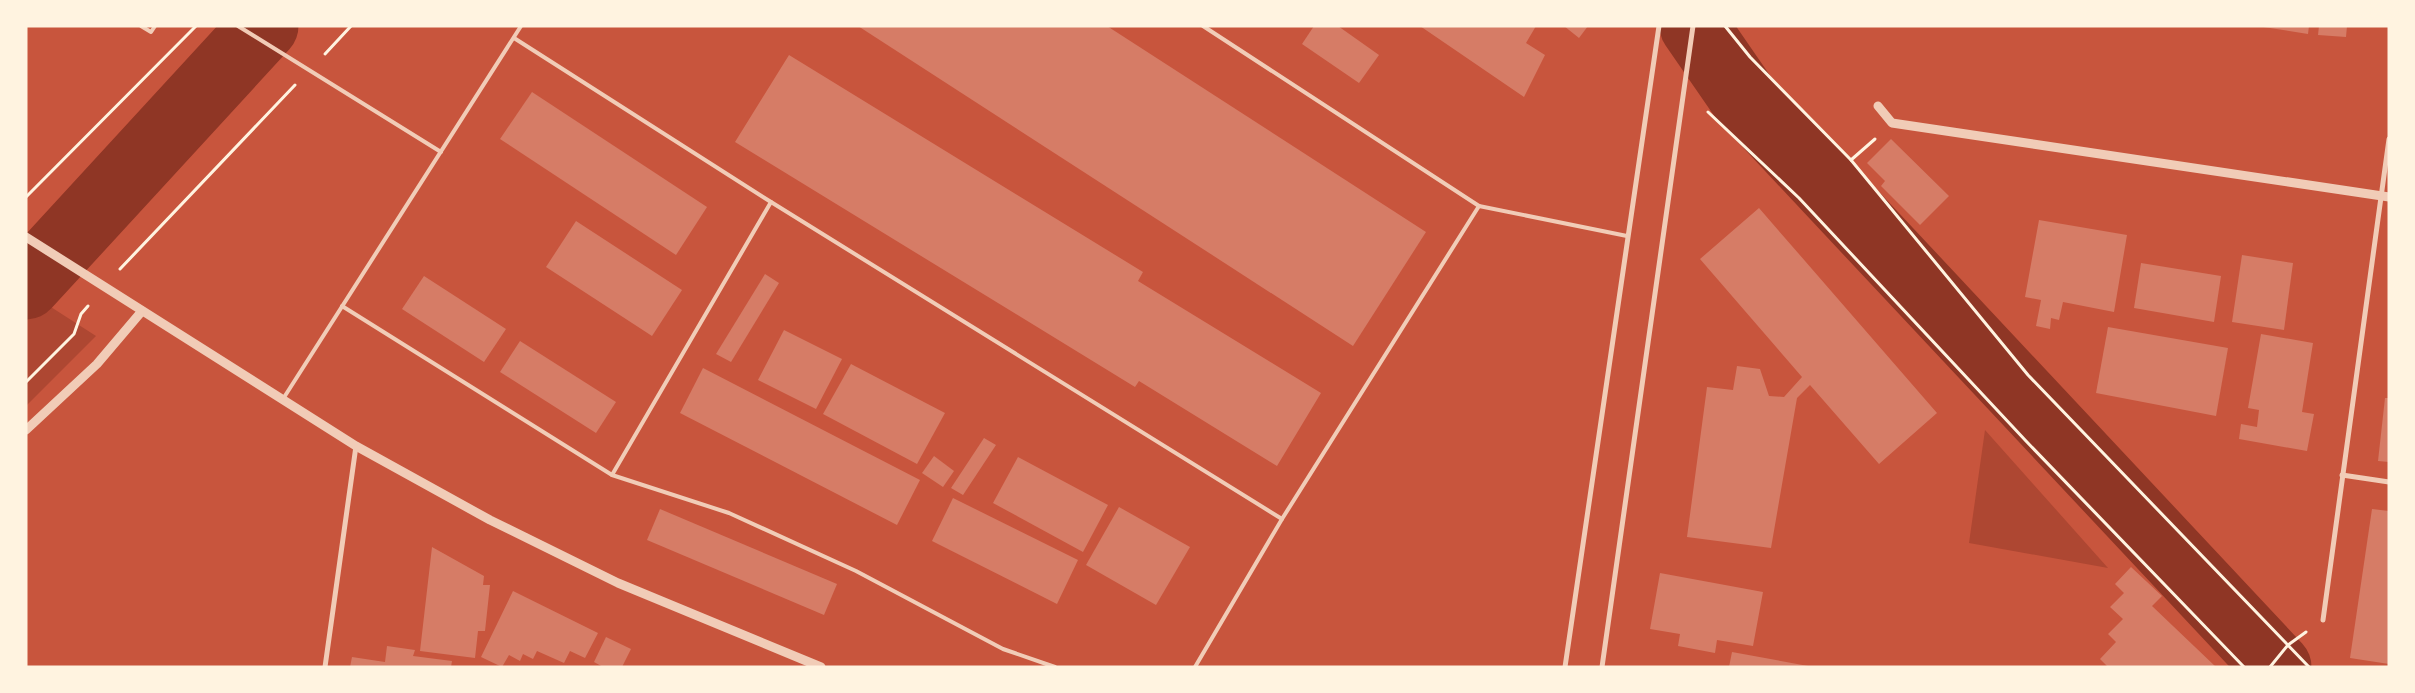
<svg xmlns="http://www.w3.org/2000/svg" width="2415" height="693" viewBox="0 0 2415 693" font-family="Helvetica,sans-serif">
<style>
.green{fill:#ae4732}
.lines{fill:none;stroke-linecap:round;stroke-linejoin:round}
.river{stroke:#8f3625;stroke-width:69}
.building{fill:#d67c66}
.path{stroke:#fff3e0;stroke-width:3}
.service{stroke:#f1ccb7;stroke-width:4}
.minor{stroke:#f1ccb7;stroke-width:5}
.tertiary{stroke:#f1ccb7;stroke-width:9}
</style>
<rect width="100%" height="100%" fill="#c8553d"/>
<g class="green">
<polygon points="26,291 96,336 26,406"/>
<polygon points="1985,430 2108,568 1969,543"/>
</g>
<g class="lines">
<g class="river">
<polyline points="1694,26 1743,97 2277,667"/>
<polyline points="26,285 264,26"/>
</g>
</g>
<g class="building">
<polygon points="858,26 1107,26 1426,232 1353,346"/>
<polygon points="1314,26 1338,26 1379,55 1359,83 1302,44"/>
<polygon points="1420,26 1536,26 1526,43 1545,55 1524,97"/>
<polygon points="1564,26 1588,26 1579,38"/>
<polygon points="2257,26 2309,26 2308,34"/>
<polygon points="2319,26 2347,26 2346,37 2318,35"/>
<polygon points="789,55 1143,272 1138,281 1321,393 1277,466 1139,381 1135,387 735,142"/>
<polygon points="532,92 707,207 676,255 500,139"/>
<polygon points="1891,139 1949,196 1920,225 1881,186 1885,181 1867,163"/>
<polygon points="1759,208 1937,413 1879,464 1810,385 1797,398 1771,548 1687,537 1707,387 1733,390 1737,366 1760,369 1769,396 1784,397 1802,377 1700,259"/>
<polygon points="2039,220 2127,235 2114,312 2063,302 2059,320 2051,318 2050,329 2036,326 2041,300 2025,297"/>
<polygon points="576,221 682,290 652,336 546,267"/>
<polygon points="2242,255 2293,263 2284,330 2232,322"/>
<polygon points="2141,263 2221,276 2214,322 2134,308"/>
<polygon points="765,274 779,283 731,362 716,354"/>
<polygon points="424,276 506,329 484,362 402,309"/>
<polygon points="2108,327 2228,348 2216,416 2096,393"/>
<polygon points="784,330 842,359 816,409 758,380"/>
<polygon points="2261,334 2313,343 2302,412 2314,414 2307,451 2239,439 2241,424 2257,427 2259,410 2248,408"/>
<polygon points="520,341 616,402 596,433 500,372"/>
<polygon points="851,364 945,413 917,464 823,414"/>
<polygon points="703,368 920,480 897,525 680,413"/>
<polygon points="2385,398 2389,398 2389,462 2378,461"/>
<polygon points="984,438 996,445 963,495 951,488"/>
<polygon points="934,456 954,471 943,487 922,473"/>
<polygon points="1018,457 1108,505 1083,552 993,503"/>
<polygon points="953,498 1078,560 1057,604 932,541"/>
<polygon points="1119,507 1190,547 1156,605 1086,565"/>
<polygon points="660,509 837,584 824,615 647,540"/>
<polygon points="2372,509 2389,511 2389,664 2350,658"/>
<polygon points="432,547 484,576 483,585 490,585 485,631 478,631 475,658 420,651"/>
<polygon points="2131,567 2162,596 2152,606 2216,667 2108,667 2100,659 2116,642 2108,634 2123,619 2110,607 2124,593 2115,584"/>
<polygon points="1660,573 1763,592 1753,646 1717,640 1715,653 1678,646 1680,634 1650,629"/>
<polygon points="513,591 598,633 585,658 570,651 564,663 537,651 533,659 523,654 520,661 509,655 502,667 481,657"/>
<polygon points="606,637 631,649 622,667 603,667 594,662"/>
<polygon points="387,646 415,650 413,656 452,661 451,667 350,667 352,657 385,662"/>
<polygon points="1732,652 1808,666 1808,667 1729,667"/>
</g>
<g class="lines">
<g class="path">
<polyline points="1725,26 1750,57 1851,160 2028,375 2309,667"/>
<polyline points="325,54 351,26"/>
<polyline points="1708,112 1799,198 2026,441 2244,667"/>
<polyline points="1851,160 1875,139"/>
<polyline points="26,197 196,26"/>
<polyline points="120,269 295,85"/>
<polyline points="26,382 74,334 81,314 88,306"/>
<polyline points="2270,667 2288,645 2306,632"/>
</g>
<g class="service">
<polyline points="141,26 151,32 155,26"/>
<polyline points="238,26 441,152"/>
<polyline points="514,38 771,202 1282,519 1479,206 1203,26"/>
<polyline points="1479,206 1627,236"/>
<polyline points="342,306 612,475 729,513 856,571 1003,649 1055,667"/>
<polyline points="283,399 521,26"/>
<polyline points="612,475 771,202"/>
<polyline points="1195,667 1282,519"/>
</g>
<g class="minor">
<polyline points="2342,475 2389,482"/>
<polyline points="2323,620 2389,139"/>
<polyline points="325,667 356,446"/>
<polyline points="1565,667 1659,26"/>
<polyline points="1602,667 1693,26"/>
</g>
<g class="tertiary">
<polyline points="1878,106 1892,123 2389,197"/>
<polyline points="26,237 356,446 490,520 618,583 821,667"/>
<polyline points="26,430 97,364 142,311"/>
</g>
</g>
<rect width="2415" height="693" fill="none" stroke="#fff3e0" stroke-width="55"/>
</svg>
